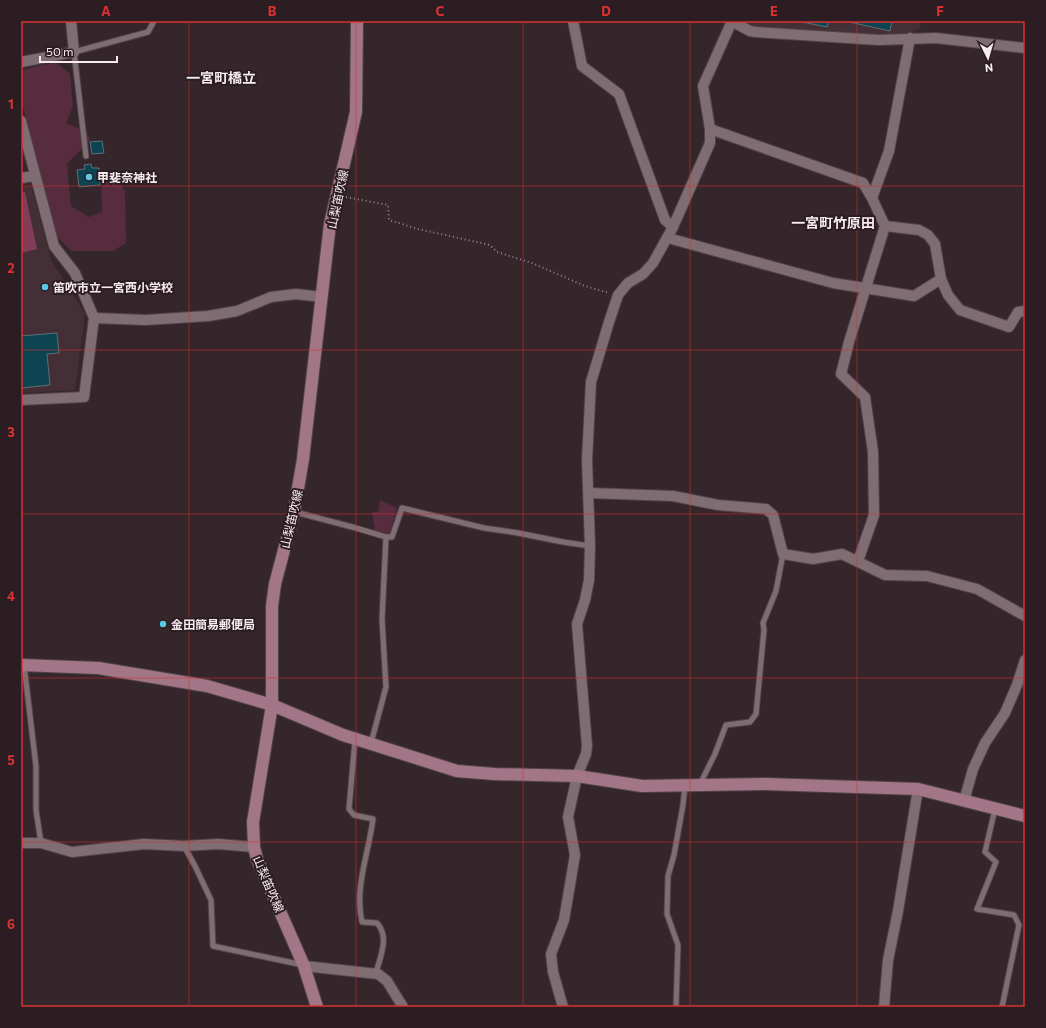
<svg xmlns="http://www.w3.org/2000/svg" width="1046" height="1028" viewBox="0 0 1046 1028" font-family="Commissioner,'Noto Sans JP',sans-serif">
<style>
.built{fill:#452f37}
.green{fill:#572c3e}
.water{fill:#813d5a}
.building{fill:#0c4452;stroke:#5d7076}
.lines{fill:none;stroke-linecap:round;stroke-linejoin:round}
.lane-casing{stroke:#504449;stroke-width:7}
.street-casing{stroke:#504449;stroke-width:12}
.secondary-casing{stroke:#504449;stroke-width:14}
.path{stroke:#93868b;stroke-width:2;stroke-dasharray:1 3;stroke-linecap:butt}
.lane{stroke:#7f6d73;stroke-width:5}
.street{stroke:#7f6d73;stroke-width:10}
.secondary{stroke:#a37687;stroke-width:12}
.grid{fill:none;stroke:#d83232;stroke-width:1;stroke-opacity:0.55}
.poi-dot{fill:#5bc8e7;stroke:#2b1d22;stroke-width:1.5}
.labels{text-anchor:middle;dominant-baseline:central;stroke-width:4;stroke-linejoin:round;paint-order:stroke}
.poi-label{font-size:12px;font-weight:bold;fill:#f6ebef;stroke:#2b1d22;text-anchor:start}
.street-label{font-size:12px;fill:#f6ebef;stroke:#2b1d22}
.quarter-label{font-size:14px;font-weight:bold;fill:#f6ebef;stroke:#2b1d22}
.neatline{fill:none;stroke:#d83232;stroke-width:1.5}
.grid-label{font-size:13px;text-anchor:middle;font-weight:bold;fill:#d83232}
</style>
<rect width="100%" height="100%" fill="#35262c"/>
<g class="built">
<polygon points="739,21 923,21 919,29 895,38 755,29"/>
<polygon points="31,186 51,260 85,314 75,390 21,393 21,187"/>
</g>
<g class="green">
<polygon points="56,62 70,74 73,106 66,123 87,132 90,140 67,164 71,206 89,217 102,212 101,172 112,173 125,191 126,243 113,251 71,251 53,232 21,98 21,70"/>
<polygon points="380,500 397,508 389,534 375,530 372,512 378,512"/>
</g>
<polygon class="water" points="25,192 37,249 21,253 21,193"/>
<g class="building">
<polygon points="797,21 829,21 827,27"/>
<polygon points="845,21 892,21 890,31"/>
<polygon points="102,141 104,153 92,154 90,142"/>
<polygon points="91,164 92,168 99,168 100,185 79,187 77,170 85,169 84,165"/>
<polygon points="57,333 59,353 47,354 50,385 21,388 21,336"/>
</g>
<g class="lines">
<g class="lane-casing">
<g id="lane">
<polyline points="86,156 74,52 148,32 154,21"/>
<polyline points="295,512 356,528 386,537 392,537 402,508 484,528 518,533 563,542 590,546"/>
<polyline points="24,665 36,766 36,810 41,843"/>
<path d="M355 740 349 809 354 815 373 819C369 852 354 888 362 922L377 923C390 937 380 957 376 973"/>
<polyline points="371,743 386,687 382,619 386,537"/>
<polyline points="700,784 715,754 726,725 750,722 756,714 764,630 763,623 776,591 783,554"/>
<polyline points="995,809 985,852 996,862 977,909 1014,915 1019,925 1002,1007"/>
<polyline points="184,846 195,866 211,900 213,946 303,965"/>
<polyline points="676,1007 678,945 667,914 668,876 674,855 683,805 685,786"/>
</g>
</g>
<g class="street-casing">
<g id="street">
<polyline points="573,21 582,66 619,94 665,220 673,227"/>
<polyline points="731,21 750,31 756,32 879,40 936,38 1025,48"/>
<polyline points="21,62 74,52 71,21"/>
<polyline points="21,121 54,246 75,273 94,318 84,397 21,400"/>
<polyline points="710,129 863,183 872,198 885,226 849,342 841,374 865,397 873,452 874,515 858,561"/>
<polyline points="21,178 35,176"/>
<polyline points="872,198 889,151 910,38"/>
<polyline points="885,226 919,230 928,235 935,244 941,279 948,295 960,310 1009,327 1018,312 1025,311"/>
<polyline points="668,238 833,283 914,296 941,279"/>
<polyline points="94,318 146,320 208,316 237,311 271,297 296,294 322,297"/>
<polyline points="589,493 673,496 718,505 766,509 773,515 783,554 813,559 842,554 885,575 927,576 977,589 1025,616"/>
<polyline points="964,801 973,769 985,743 1005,713 1017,685 1025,660"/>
<polyline points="21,843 41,843 72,852 144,844 184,846 218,844 254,847"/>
<polyline points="304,966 378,974 387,981 403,1007"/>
<polyline points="563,1007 553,972 551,954 564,920 575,855 568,817 577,776 586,754 587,746 577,624 585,600 589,580 590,546 587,460 591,382 609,322 618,295 628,283 643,274 653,263 673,227 710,143 710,129 703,86 732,21"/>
<polyline points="884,1007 888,960 898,911 918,789"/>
</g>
</g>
<g class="secondary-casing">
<g id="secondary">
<polyline points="21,665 98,668 207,686 272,705 343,735 457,771 494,774 577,776 642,786 765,784 918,789 1025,816"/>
<polyline points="317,1007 304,966 257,859 254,847 253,822 272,705 272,606 275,584 294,512 303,459 330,224 356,112 357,21"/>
</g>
</g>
<polyline class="path" points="346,197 388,205 389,220 418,229 490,245 497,252 532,263 585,286 609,293"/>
<use href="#lane" class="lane"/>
<use href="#street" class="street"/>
<use href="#secondary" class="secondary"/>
</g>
<path class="grid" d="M189 21V1007M356 21V1007M523 21V1007M690 21V1007M857 21V1007M21 186H1025M21 350H1025M21 514H1025M21 678H1025M21 842H1025"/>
<g class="poi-dot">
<circle cx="89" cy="177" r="4"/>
<circle cx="45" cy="287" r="4"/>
<circle cx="163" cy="624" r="4"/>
</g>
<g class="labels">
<g class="poi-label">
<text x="97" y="177">甲斐奈神社</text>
<text x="53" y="287">笛吹市立一宮西小学校</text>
<text x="171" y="624">金田簡易郵便局</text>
</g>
<g class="street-label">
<text transform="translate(337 199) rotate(-78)">山梨笛吹線</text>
<text transform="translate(291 519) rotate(-77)">山梨笛吹線</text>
<text transform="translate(269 884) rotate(67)">山梨笛吹線</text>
</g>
<g class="quarter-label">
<text x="221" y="77">一宮町橋立</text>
<text x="833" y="222">一宮町竹原田</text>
</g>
</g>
<rect width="1046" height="1028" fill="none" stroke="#2b1d22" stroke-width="44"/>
<g transform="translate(988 58) rotate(175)" stroke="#2b1d22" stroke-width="3" paint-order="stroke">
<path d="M0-3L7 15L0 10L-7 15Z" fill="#f6ebef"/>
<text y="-6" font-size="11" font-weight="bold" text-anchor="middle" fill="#f6ebef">N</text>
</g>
<path d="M40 56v6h77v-6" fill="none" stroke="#f6ebef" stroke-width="2"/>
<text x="46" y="56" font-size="12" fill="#f6ebef" stroke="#2b1d22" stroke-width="3" paint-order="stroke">50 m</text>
<rect x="22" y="22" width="1002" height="984" class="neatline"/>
<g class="grid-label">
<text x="106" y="16">A</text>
<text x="272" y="16">B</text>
<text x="440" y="16">C</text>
<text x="606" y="16">D</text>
<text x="774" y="16">E</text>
<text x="940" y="16">F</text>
<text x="11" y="109">1</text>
<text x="11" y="273">2</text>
<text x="11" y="437">3</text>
<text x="11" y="601">4</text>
<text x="11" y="765">5</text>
<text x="11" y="929">6</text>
</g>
</svg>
